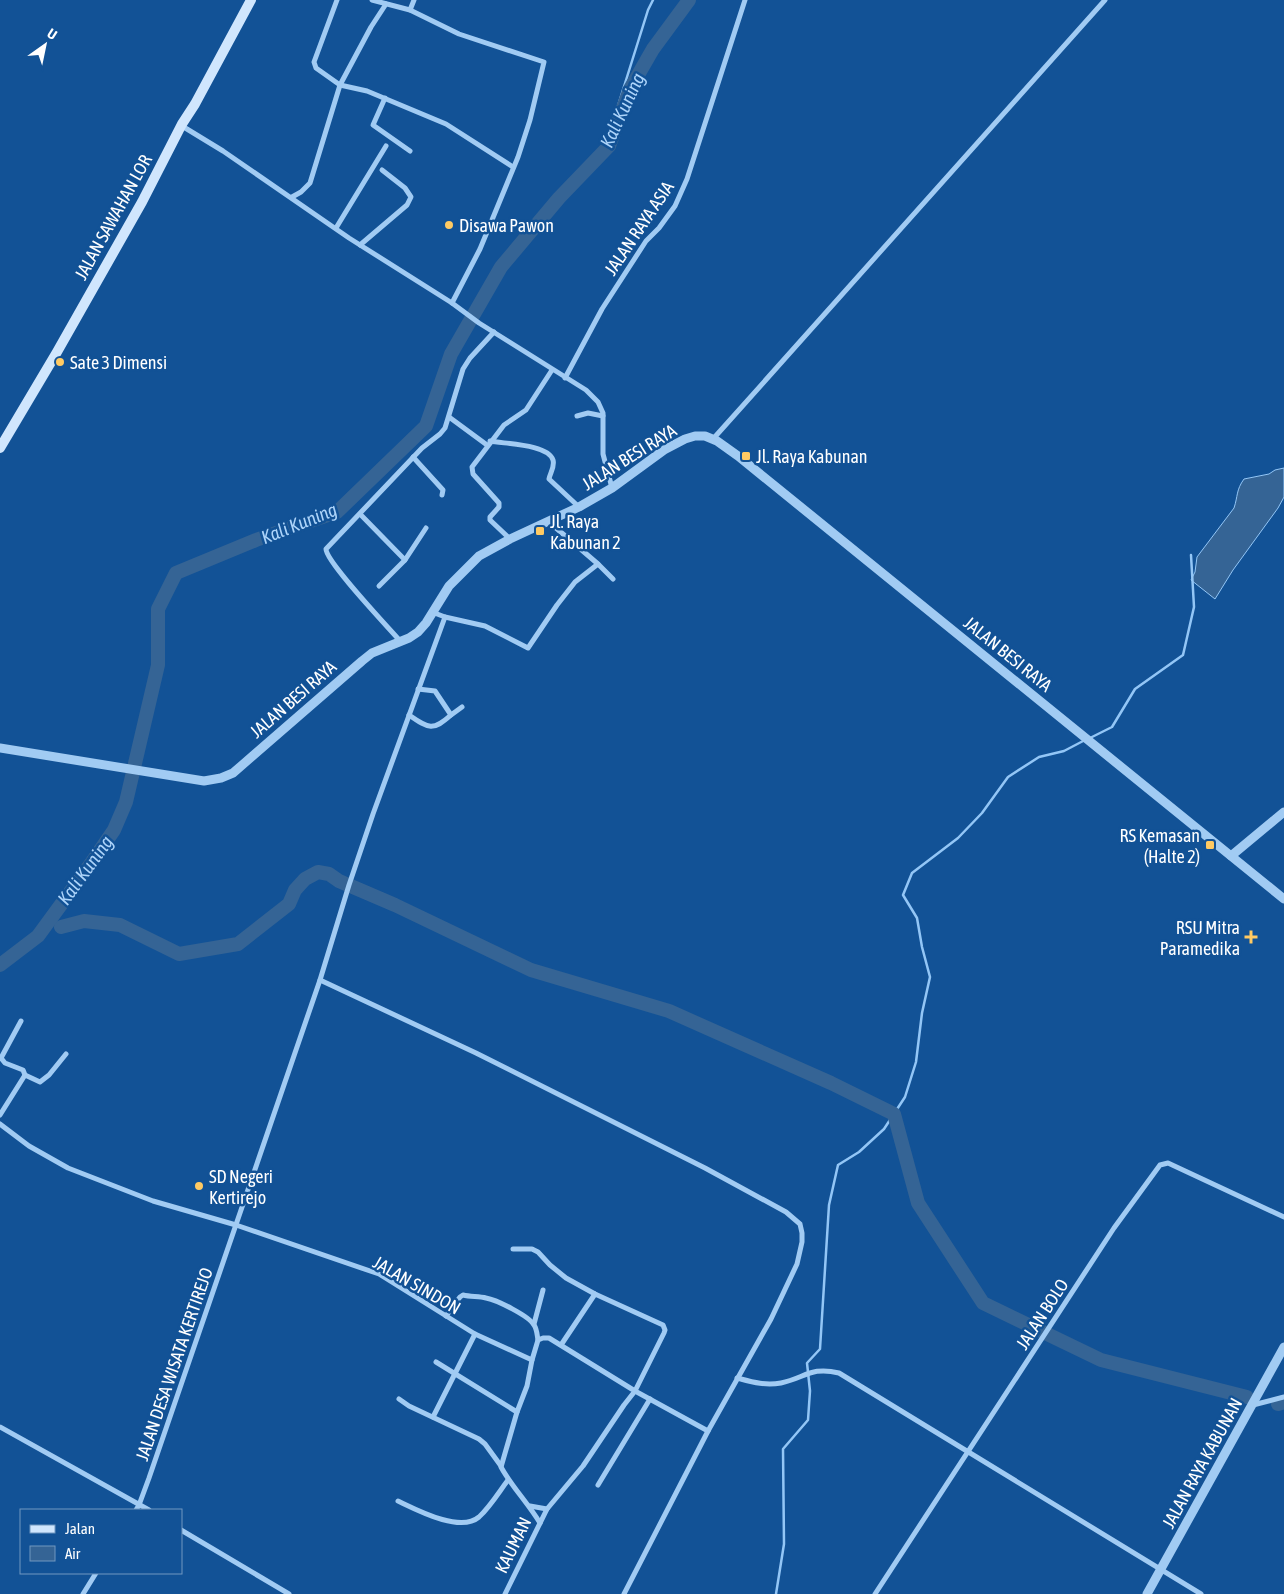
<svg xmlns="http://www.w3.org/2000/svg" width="1284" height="1594" viewBox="0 0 1284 1594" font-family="'Asap Condensed',sans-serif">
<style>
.water{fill:#356495;stroke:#93c6f6}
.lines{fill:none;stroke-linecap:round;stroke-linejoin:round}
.stream{stroke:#93c6f6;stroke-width:2.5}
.river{stroke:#356495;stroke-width:14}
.minor{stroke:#a1cbf3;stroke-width:5}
.tertiary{stroke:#a1cbf3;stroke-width:9}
.secondary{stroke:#d0e6fd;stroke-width:10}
.poi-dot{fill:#ffca63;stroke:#125296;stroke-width:2}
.labels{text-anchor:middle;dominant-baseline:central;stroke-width:5;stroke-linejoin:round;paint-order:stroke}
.street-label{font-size:18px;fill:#fff;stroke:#125296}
.poi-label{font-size:18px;fill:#fff;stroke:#125296;text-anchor:start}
.water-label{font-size:19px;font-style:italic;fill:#add4fa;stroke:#125296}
</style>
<rect width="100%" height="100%" fill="#125296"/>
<path class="water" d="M1284 468V497L1278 508 1233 570 1215 599 1191 580 1195 572 1197 557 1234 508C1238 496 1236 490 1244 479L1269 474 1275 470Z"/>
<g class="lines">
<g class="stream">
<polyline points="602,149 606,144 648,10 653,0"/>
<polyline points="1090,738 1112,727 1135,689 1183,655 1194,607 1191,555"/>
<polyline points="776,1594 784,1544 783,1449 808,1420 810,1391 807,1363 820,1349 829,1205 838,1165 859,1152 884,1129 905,1097 916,1062 922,1013 930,977 922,947 917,918 903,895 912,873 958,838 982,813 1008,777 1039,757 1064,751 1085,740"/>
</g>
<g class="river">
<polyline points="61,927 84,921 120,925 179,954 238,944 289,904 295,890 305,879 318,872 329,874 339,881 395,905 531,970 669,1011 831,1083 894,1114 918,1203 983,1303 1101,1360 1247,1397"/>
<polyline points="0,965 38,936 90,865 114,830 126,802 158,665 158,609 176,573 256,540 337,512 426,426 451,354 501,267 559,198 609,146 630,89 653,49 689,0"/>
<polyline points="1278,1404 1284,1402"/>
</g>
<g class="minor">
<polyline points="372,0 410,10 459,34 544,62 530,120 518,157 480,249 452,303"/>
<polyline points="386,4 371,27 340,85 367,91 446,124 513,167"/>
<polyline points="410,10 414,0"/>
<polyline points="385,98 373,125 410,151"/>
<polyline points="182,126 223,151 349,238 452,303 479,323 586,390 598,402 603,413 603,454 612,488"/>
<polyline points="292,197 301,192 310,183 340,85 316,68 314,62 337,0"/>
<polyline points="336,228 386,146"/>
<polyline points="360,245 407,205 411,197 405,188 382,170"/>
<polyline points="565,378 602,309 646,241 659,228 675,206 687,179 745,0"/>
<polyline points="577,416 588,413 603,416"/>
<polyline points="449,417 487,445"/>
<polyline points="713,439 1105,0"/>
<path d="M490 441C504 444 548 444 553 460 555 467 550 473 549 479L579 507"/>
<polyline points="413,457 443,490 442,495"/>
<polyline points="360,514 405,560 379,586"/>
<polyline points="549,522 598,564"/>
<polyline points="510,539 490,520 490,517 499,507 499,503 473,474 472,467 504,425 526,410 552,370"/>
<polyline points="405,560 426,528"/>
<polyline points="445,617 485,626 528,648 557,605 575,582 598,564 613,579"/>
<path d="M401 642C389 628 326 562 326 549L422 448 440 434 445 428 463 369 470 358 494 332"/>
<polyline points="418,689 435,691 451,715 462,707"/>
<path d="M409 715C429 729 433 731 451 715"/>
<polyline points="320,980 476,1053 705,1168 786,1212 800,1224 802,1233 802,1242 797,1264 771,1319 708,1431 624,1594"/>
<polyline points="21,1021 1,1058 5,1063 23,1070 25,1075 40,1082 49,1075 66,1054"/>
<polyline points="0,1115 25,1075"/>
<polyline points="0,1124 29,1146 68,1168 153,1201 236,1225 379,1274 475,1334 532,1360 538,1340 543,1338 549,1338 635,1391 624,1405 583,1466 547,1509 505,1594"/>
<polyline points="513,1249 532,1249 538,1252 550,1265 566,1278 595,1294 663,1325 665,1330 664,1333 635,1391 708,1431"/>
<path d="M446 1316 460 1297 463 1295C471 1297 479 1296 486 1298 497 1300 529 1316 534 1325 537 1329 537 1335 538 1340"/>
<polyline points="534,1324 543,1290"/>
<polyline points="561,1345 595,1294"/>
<path d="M436 1362 517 1412 501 1467C512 1487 528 1503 540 1523"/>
<path d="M737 1378C752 1382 765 1386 781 1383 805 1378 811 1366 839 1373L1201 1594"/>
<polyline points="399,1399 409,1406 479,1439 485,1444 501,1466"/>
<polyline points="1253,1405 1284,1397"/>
<polyline points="517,1412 527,1386 532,1360"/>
<polyline points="433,1417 475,1334"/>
<polyline points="0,1427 149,1510"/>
<polyline points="598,1485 650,1399"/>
<path d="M398 1501C417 1510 460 1533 479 1517 490 1507 499 1492 508 1480"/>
<polyline points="530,1506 547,1509"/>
<polyline points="136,1510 139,1505 149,1478 320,980 349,885 373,814 445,617 432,612"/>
<polyline points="181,1530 289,1594"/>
<polyline points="83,1594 96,1573"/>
<polyline points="875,1594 1114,1228 1160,1165 1168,1163 1284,1217"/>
</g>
<g class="tertiary">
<polyline points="0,748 204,781 221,778 233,773 362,661 372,653 409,638 418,632 426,623 449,586 479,556 510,539 579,507 612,488 664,450 685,439 695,436 705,436 717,441 738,456 1284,899"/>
<polyline points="1231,856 1284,812"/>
<polyline points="1147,1594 1284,1347"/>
</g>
<polyline class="secondary" points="0,448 57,352 142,202 182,124 195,104 251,0"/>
</g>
<g class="poi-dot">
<circle cx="449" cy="225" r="5"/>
<circle cx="60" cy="362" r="5"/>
<rect x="741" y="451" width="10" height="10" rx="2.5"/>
<rect x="535" y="526" width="10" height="10" rx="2.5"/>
<rect x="1205" y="840" width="10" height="10" rx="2.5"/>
<path d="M1248.5 929.5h5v5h5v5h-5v5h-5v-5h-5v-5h5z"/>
<circle cx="199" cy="1186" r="5"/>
</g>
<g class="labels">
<g class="street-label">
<text transform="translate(113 217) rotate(-61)">JALAN SAWAHAN LOR</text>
<text transform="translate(639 228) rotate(-56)">JALAN RAYA ASIA</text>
<text transform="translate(629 457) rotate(-32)">JALAN BESI RAYA</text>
<text transform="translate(1008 654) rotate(39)">JALAN BESI RAYA</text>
<text transform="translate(293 699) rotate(-41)">JALAN BESI RAYA</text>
<text transform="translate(417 1285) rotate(30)">JALAN SINDON</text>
<text transform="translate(1042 1314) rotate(-57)">JALAN BOLO</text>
<text transform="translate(174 1364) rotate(-71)">JALAN DESA WISATA KERTIREJO</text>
<text transform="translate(1202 1463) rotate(-61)">JALAN RAYA KABUNAN</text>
<text transform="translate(513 1545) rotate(-64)">KAUMAN</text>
</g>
<g class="poi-label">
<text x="459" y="225">Disawa Pawon</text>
<text x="70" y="362">Sate 3 Dimensi</text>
<text x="756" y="456">Jl. Raya Kabunan</text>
<text x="550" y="521">Jl. Raya<tspan x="550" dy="21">Kabunan 2</tspan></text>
<text x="1200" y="835" text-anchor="end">RS Kemasan<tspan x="1200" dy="21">(Halte 2)</tspan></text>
<text x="1240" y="927" text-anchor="end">RSU Mitra<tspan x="1240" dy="21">Paramedika</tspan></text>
<text x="209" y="1176">SD Negeri<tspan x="209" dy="21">Kertirejo</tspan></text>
</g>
<g class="water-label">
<text transform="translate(622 110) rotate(-65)">Kali Kuning</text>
<text transform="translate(299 523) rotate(-22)">Kali Kuning</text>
<text transform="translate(85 870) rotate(-54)">Kali Kuning</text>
</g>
</g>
<rect x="20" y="1509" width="162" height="65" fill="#125296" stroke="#7197c0"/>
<rect x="30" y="1525" width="25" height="8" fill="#d0e6fd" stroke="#7197c0"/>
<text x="65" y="1534" font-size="15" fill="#ffffff">Jalan</text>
<rect x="30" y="1546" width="25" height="15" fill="#356495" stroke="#7197c0"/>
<text x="65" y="1559" font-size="15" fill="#ffffff">Air</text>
<g transform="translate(45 45) rotate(33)" stroke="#125296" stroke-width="4" paint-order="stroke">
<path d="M0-4L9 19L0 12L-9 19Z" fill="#ffffff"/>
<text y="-8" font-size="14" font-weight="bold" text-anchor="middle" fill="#ffffff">U</text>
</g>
</svg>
